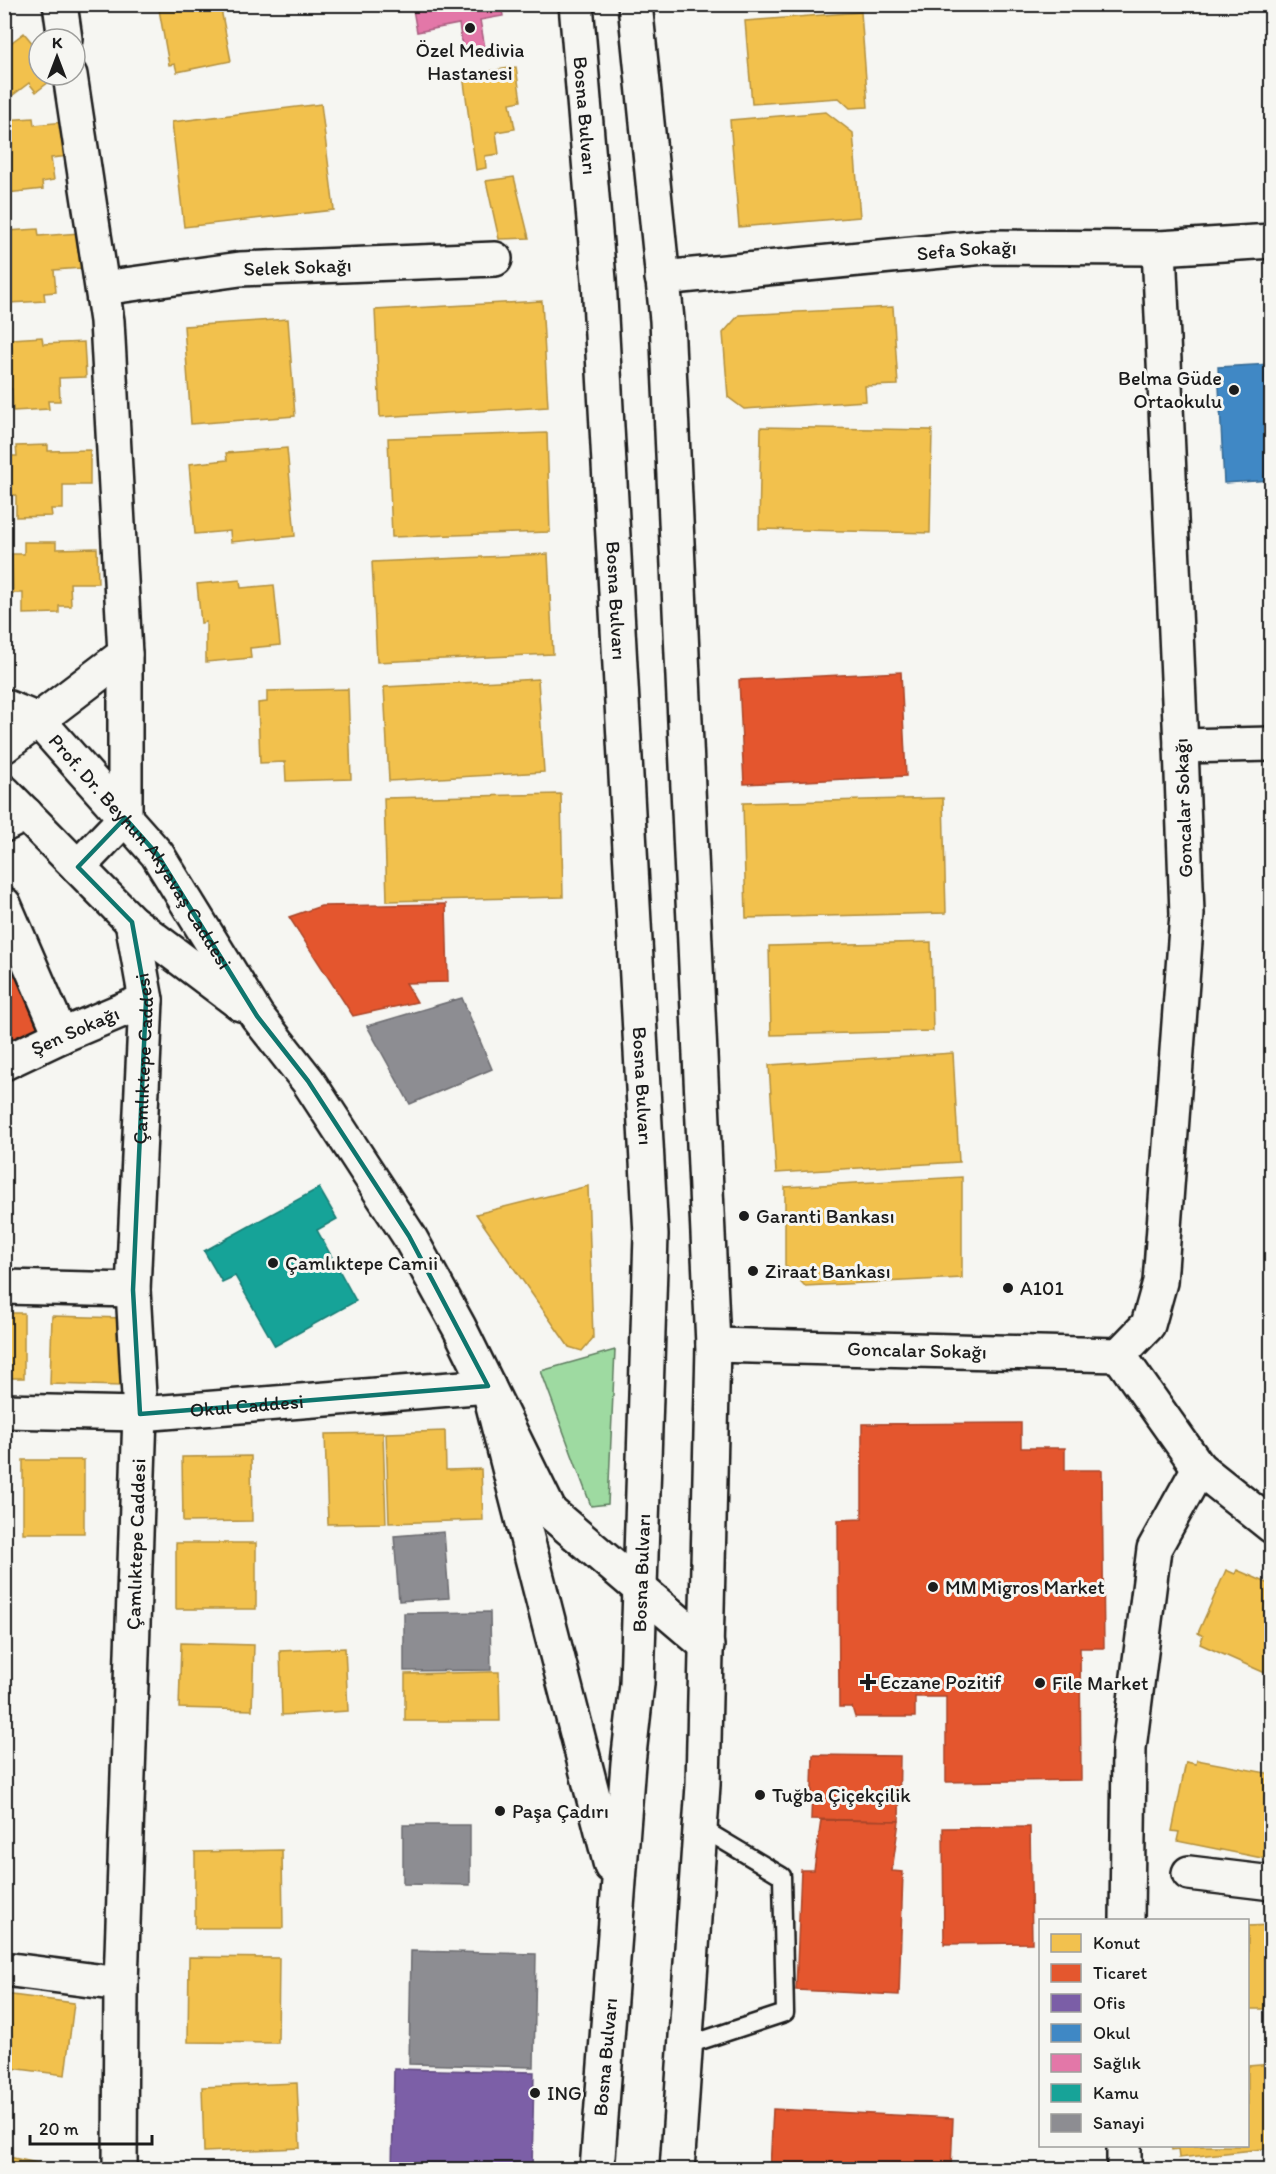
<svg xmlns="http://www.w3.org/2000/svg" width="1276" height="2174" viewBox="0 0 1276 2174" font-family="Itim,sans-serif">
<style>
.green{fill:#9edaa1;stroke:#5d7b5e;stroke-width:1.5}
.homes{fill:#f2c14e;stroke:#b2903f;stroke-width:1.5}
.shops{fill:#e4572e;stroke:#a84529;stroke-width:1.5}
.offices{fill:#7b5ea7;stroke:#5e4a7d;stroke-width:1.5}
.schools{fill:#3f88c5;stroke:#346892;stroke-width:1.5}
.health{fill:#e377a8;stroke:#a75c7e;stroke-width:1.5}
.public{fill:#17a398;stroke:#187a73;stroke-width:1.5}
.industry{fill:#8d8d92;stroke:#6b6b6f;stroke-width:1.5}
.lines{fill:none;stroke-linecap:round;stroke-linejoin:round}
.service-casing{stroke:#1c1c1c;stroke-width:21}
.minor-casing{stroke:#1c1c1c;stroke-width:38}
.tertiary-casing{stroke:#1c1c1c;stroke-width:38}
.secondary-casing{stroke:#1c1c1c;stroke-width:38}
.service{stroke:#f6f6f2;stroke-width:16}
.minor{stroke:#f6f6f2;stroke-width:33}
.tertiary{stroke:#f6f6f2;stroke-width:33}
.secondary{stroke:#f6f6f2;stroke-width:33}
.marked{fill:none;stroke:#0f766e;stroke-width:4.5;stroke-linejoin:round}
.poi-dot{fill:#1c1c1c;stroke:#f6f6f2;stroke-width:2}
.labels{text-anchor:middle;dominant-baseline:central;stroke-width:6;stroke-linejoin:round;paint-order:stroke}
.poi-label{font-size:20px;fill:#1c1c1c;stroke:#f6f6f2;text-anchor:start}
.street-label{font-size:20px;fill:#1c1c1c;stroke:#f6f6f2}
</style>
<rect width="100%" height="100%" fill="#f6f6f2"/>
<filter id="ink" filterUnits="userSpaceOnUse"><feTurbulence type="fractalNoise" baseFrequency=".0167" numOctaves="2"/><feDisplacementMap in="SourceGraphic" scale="12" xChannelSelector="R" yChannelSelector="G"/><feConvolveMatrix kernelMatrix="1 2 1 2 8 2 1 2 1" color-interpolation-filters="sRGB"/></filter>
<g filter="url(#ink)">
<polygon class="green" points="615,1350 608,1504 591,1506 541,1371"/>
<g class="homes">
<polygon points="158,4 220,4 231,61 177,72 175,64 169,65"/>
<polygon points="861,12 868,107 850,108 839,98 752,104 745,21"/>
<polygon points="24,33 39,51 39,75 58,75 36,92 29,83 9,98 4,93 4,48"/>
<polygon points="516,67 521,101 510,103 515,129 496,132 499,154 485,156 486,168 476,170 463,75"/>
<polygon points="321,104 334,210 184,227 172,122"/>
<polygon points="826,112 853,133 860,217 739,227 730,120"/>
<polygon points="33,118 34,125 75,121 79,155 51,158 54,180 42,182 43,189 7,193 4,170 4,120"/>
<polygon points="514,177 529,238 499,239 486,181"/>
<polygon points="38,229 39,236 80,233 82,268 54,270 56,292 44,293 45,301 9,303 8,280 4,281 4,242 8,242 7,231"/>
<polygon points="542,301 548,407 380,417 375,310"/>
<polygon points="893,307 898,385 865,386 866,401 744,409 728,397 723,333 739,315"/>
<polygon points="288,319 295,416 191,424 184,326"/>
<polygon points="42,337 43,344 84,342 86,377 59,378 60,401 48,401 49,409 13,411 12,389 4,389 4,351 12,351 11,339"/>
<polygon points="761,427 932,430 930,533 759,529"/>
<polygon points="547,433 550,532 392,537 388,438"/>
<polygon points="48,445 48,451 90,450 90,485 63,485 63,509 51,509 52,516 16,517 16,495 6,495 5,456 17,456 16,446"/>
<polygon points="287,448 295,536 231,542 230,531 195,534 189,464 227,460 226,453"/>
<polygon points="24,542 56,542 56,549 97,548 98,583 70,583 71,606 59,606 59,613 23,614 23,593 13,593 12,554 24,554"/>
<polygon points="548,554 553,654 377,662 372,562"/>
<polygon points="240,580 241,588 274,585 280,645 250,648 251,658 206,662 206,622 201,623 197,584"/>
<polygon points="538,679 544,772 389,781 384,687"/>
<polygon points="348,689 351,779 286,781 285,762 260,763 258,703 267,702 267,691"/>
<polygon points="561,794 563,897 387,901 384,798"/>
<polygon points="943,798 946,913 746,918 743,803"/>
<polygon points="931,942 933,1031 771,1035 769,946"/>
<polygon points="953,1053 959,1162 776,1173 769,1065"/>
<polygon points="962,1177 962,1278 805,1286 785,1265 785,1187"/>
<polygon points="588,1186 593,1338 582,1351 569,1347 476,1214"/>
<rect x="4" y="1313" width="20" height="65"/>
<polygon points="52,1316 124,1318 121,1386 50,1384"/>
<polygon points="445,1431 446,1470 481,1469 483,1520 389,1523 386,1433"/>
<polygon points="383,1433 386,1523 328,1524 325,1434"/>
<polygon points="251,1456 252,1521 183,1522 182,1457"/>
<rect x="23" y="1460" width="61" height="73"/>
<rect x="176" y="1543" width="80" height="66"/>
<polygon points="1226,1570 1235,1574 1237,1570 1272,1585 1272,1676 1200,1644 1203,1636 1198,1633"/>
<polygon points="181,1643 254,1645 252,1710 179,1708"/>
<polygon points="345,1648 348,1711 282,1715 280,1651"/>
<polygon points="491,1672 499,1672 500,1721 405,1721 405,1674"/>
<polygon points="1197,1760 1272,1774 1272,1860 1177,1841 1179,1832 1172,1831 1186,1762 1196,1764"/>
<polygon points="282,1850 283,1928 195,1928 195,1852"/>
<polygon points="1272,1925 1272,2009 1248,2009 1248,1926"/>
<polygon points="189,1957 279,1958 278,2043 188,2042"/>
<polygon points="4,1994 74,2003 65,2075 4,2067"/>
<polygon points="1272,2064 1272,2148 1179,2158 1178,2149 1172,2150 1171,2146 1248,2146 1248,2066"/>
<polygon points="297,2083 300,2148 204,2152 202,2087"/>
<polygon points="4,2156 66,2169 4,2170"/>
</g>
<g class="shops">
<polygon points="901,672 906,776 744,784 739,680"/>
<polygon points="446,904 448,982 406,983 417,1002 353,1016 289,917 321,906"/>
<polygon points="4,955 6,955 42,1032 4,1050"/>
<polygon points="1021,1423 1021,1448 1065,1448 1065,1470 1102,1470 1104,1648 1080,1648 1081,1780 946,1782 946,1697 915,1697 915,1717 855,1717 852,1707 839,1707 838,1520 862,1519 862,1424"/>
<polygon points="813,1755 900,1756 899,1821 811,1819"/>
<polygon points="821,1820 899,1821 892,1871 903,1872 899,1995 796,1990 801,1870 814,1870"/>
<polygon points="1030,1827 1032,1943 944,1944 943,1828"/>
<polygon points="773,2109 953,2118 951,2170 770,2170"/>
</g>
<polygon class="offices" points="394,2069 534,2072 532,2170 392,2170"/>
<polygon class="schools" points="1272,364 1272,480 1224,483 1218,367"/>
<polygon class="health" points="412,4 501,4 503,16 480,20 485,48 463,52 459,24 417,32"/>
<polygon class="public" points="319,1188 337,1219 317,1230 356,1301 275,1346 235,1276 222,1282 204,1251"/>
<g class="industry">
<polygon points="462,998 492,1069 410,1104 367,1026"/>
<polygon points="444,1532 449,1598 399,1601 394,1536"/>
<polygon points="490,1612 491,1670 404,1671 404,1613"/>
<polygon points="403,1825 470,1825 470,1885 403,1884"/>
<polygon points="411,1951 536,1954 534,2067 409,2064"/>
</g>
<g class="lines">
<g class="service-casing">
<polyline id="service" points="685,2046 785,2013 782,1876 700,1827"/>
</g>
<g class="minor-casing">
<g id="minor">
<polyline points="60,4 65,39"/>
<polyline points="70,75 107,321 125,654 125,818 78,867"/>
<path id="s1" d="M662 278 984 247 1159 248 1272 241"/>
<path id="s2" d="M103 288 240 269 495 259"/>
<polyline points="4,746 125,654"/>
<polyline points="1181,746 1272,744"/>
<polyline points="4,825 26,814"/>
<polyline points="4,904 61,1036"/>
<path id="s3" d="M4 1063 61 1036 146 1000"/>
<polyline points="4,1287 133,1290"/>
<path id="s4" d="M713 1345 1119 1355 1148 1325 1160 1282 1187 914 1181 746 1159 248"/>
<polyline points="1119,1355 1199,1468"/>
<polyline points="1189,1873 1272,1883"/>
<polyline points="1127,1920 1129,1748 1154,1549 1199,1468 1272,1526"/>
<polyline points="4,1969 121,1984"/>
<polyline points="1124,2170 1124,2146"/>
</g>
</g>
<g class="tertiary-casing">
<g id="tertiary">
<path id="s5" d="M4 706 38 720 157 854 257 1016 308 1081 409 1236 459 1327 550 1512 640 1589"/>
<polyline points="4,792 132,922 241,1004"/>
<path id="s6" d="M4 1411 140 1414 488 1386"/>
<path id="s7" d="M120 2170 121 1984 140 1414 133 1290 146 1000 132 922"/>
</g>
</g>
<g class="secondary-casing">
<g id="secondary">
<path id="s8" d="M576 4 599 280 651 1235 637 1684 628 1763 597 2170"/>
<polyline points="635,4 667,320 713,1345 703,1785 677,2170"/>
<polyline points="488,1386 611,1866"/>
<polyline points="640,1589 707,1646"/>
</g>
</g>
<use href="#service" class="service"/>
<use href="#minor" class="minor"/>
<use href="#tertiary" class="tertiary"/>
<use href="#secondary" class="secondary"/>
</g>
</g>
<path class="marked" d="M125 818 157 854 257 1016 308 1081 409 1236 488 1386 140 1414 133 1290 146 1000 132 922 78 867Z"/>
<g class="poi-dot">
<circle cx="470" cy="28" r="6"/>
<circle cx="1234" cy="390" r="6"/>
<circle cx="744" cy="1216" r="6"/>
<circle cx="273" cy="1263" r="6"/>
<circle cx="753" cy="1271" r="6"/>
<circle cx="1008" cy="1288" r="6"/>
<circle cx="933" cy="1587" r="6"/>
<path d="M865 1673h6v6h6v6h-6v6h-6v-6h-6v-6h6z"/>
<circle cx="1040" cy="1683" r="6"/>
<circle cx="760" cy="1795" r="6"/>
<circle cx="500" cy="1811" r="6"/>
<circle cx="535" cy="2093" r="6"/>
</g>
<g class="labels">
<g class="poi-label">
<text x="470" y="50" text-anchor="middle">Özel Medivia<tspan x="470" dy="23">Hastanesi</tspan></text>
<text x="1222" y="378" text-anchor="end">Belma Güde<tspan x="1222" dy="23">Ortaokulu</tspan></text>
<text x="756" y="1216">Garanti Bankası</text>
<text x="285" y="1263">Çamlıktepe Camii</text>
<text x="765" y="1271">Ziraat Bankası</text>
<text x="1020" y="1288">A101</text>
<text x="945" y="1587">MM Migros Market</text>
<text x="880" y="1682">Eczane Pozitif</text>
<text x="1052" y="1683">File Market</text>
<text x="772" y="1795">Tuğba Çiçekçilik</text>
<text x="512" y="1811">Paşa Çadırı</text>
<text x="547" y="2093">ING</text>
</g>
<g class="street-label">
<text stroke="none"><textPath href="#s8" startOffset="112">Bosna Bulvarı</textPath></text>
<text stroke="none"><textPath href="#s1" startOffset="306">Sefa Sokağı</textPath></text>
<text stroke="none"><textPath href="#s2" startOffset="196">Selek Sokağı</textPath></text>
<text stroke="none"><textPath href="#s8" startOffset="598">Bosna Bulvarı</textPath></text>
<text transform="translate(1183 808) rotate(-92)">Goncalar Sokağı</text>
<text stroke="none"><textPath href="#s5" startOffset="204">Prof. Dr. Beyhun Akyavaş Caddesi</textPath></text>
<text stroke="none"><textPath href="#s3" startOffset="78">Şen Sokağı</textPath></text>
<text stroke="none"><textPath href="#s7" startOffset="1112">Çamlıktepe Caddesi</textPath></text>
<text stroke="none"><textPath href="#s8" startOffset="1084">Bosna Bulvarı</textPath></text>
<text stroke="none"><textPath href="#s4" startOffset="204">Goncalar Sokağı</textPath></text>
<text stroke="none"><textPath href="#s6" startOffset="243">Okul Caddesi</textPath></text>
<text stroke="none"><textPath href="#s7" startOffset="626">Çamlıktepe Caddesi</textPath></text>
<text transform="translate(641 1573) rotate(-88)">Bosna Bulvarı</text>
<text transform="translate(605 2057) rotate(-85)">Bosna Bulvarı</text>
</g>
</g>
<rect width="1276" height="2174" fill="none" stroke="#f6f6f2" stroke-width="24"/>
<rect x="12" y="12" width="1252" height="2150" fill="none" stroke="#1c1c1c" stroke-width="2" filter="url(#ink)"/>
<rect x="1039" y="1919" width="210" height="228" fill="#f6f6f2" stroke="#9f9f9c" stroke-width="1.5"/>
<rect x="1051" y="1934" width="30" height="18" fill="#f2c14e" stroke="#9f9f9c" stroke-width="1.5"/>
<text x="1093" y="1949" font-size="18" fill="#1c1c1c">Konut</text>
<rect x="1051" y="1964" width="30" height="18" fill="#e4572e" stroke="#9f9f9c" stroke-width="1.5"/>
<text x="1093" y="1979" font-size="18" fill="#1c1c1c">Ticaret</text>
<rect x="1051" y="1994" width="30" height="18" fill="#7b5ea7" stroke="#9f9f9c" stroke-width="1.5"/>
<text x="1093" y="2009" font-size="18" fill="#1c1c1c">Ofis</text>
<rect x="1051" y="2024" width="30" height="18" fill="#3f88c5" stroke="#9f9f9c" stroke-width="1.5"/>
<text x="1093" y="2039" font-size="18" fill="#1c1c1c">Okul</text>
<rect x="1051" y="2054" width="30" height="18" fill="#e377a8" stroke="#9f9f9c" stroke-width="1.5"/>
<text x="1093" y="2069" font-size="18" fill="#1c1c1c">Sağlık</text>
<rect x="1051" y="2084" width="30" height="18" fill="#17a398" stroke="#9f9f9c" stroke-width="1.5"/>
<text x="1093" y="2099" font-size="18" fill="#1c1c1c">Kamu</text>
<rect x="1051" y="2114" width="30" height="18" fill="#8d8d92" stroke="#9f9f9c" stroke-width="1.5"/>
<text x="1093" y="2129" font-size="18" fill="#1c1c1c">Sanayi</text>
<g transform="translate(57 57)"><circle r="28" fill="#f6f6f2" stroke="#9f9f9c" stroke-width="1.5"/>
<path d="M0-4.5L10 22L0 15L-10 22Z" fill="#1c1c1c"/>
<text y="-9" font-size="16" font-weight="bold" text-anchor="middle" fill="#1c1c1c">K</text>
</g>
<path d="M30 2135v9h122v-9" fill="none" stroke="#1c1c1c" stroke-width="3"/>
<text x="39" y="2135" font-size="18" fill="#1c1c1c" stroke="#f6f6f2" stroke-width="4.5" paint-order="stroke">20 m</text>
</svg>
